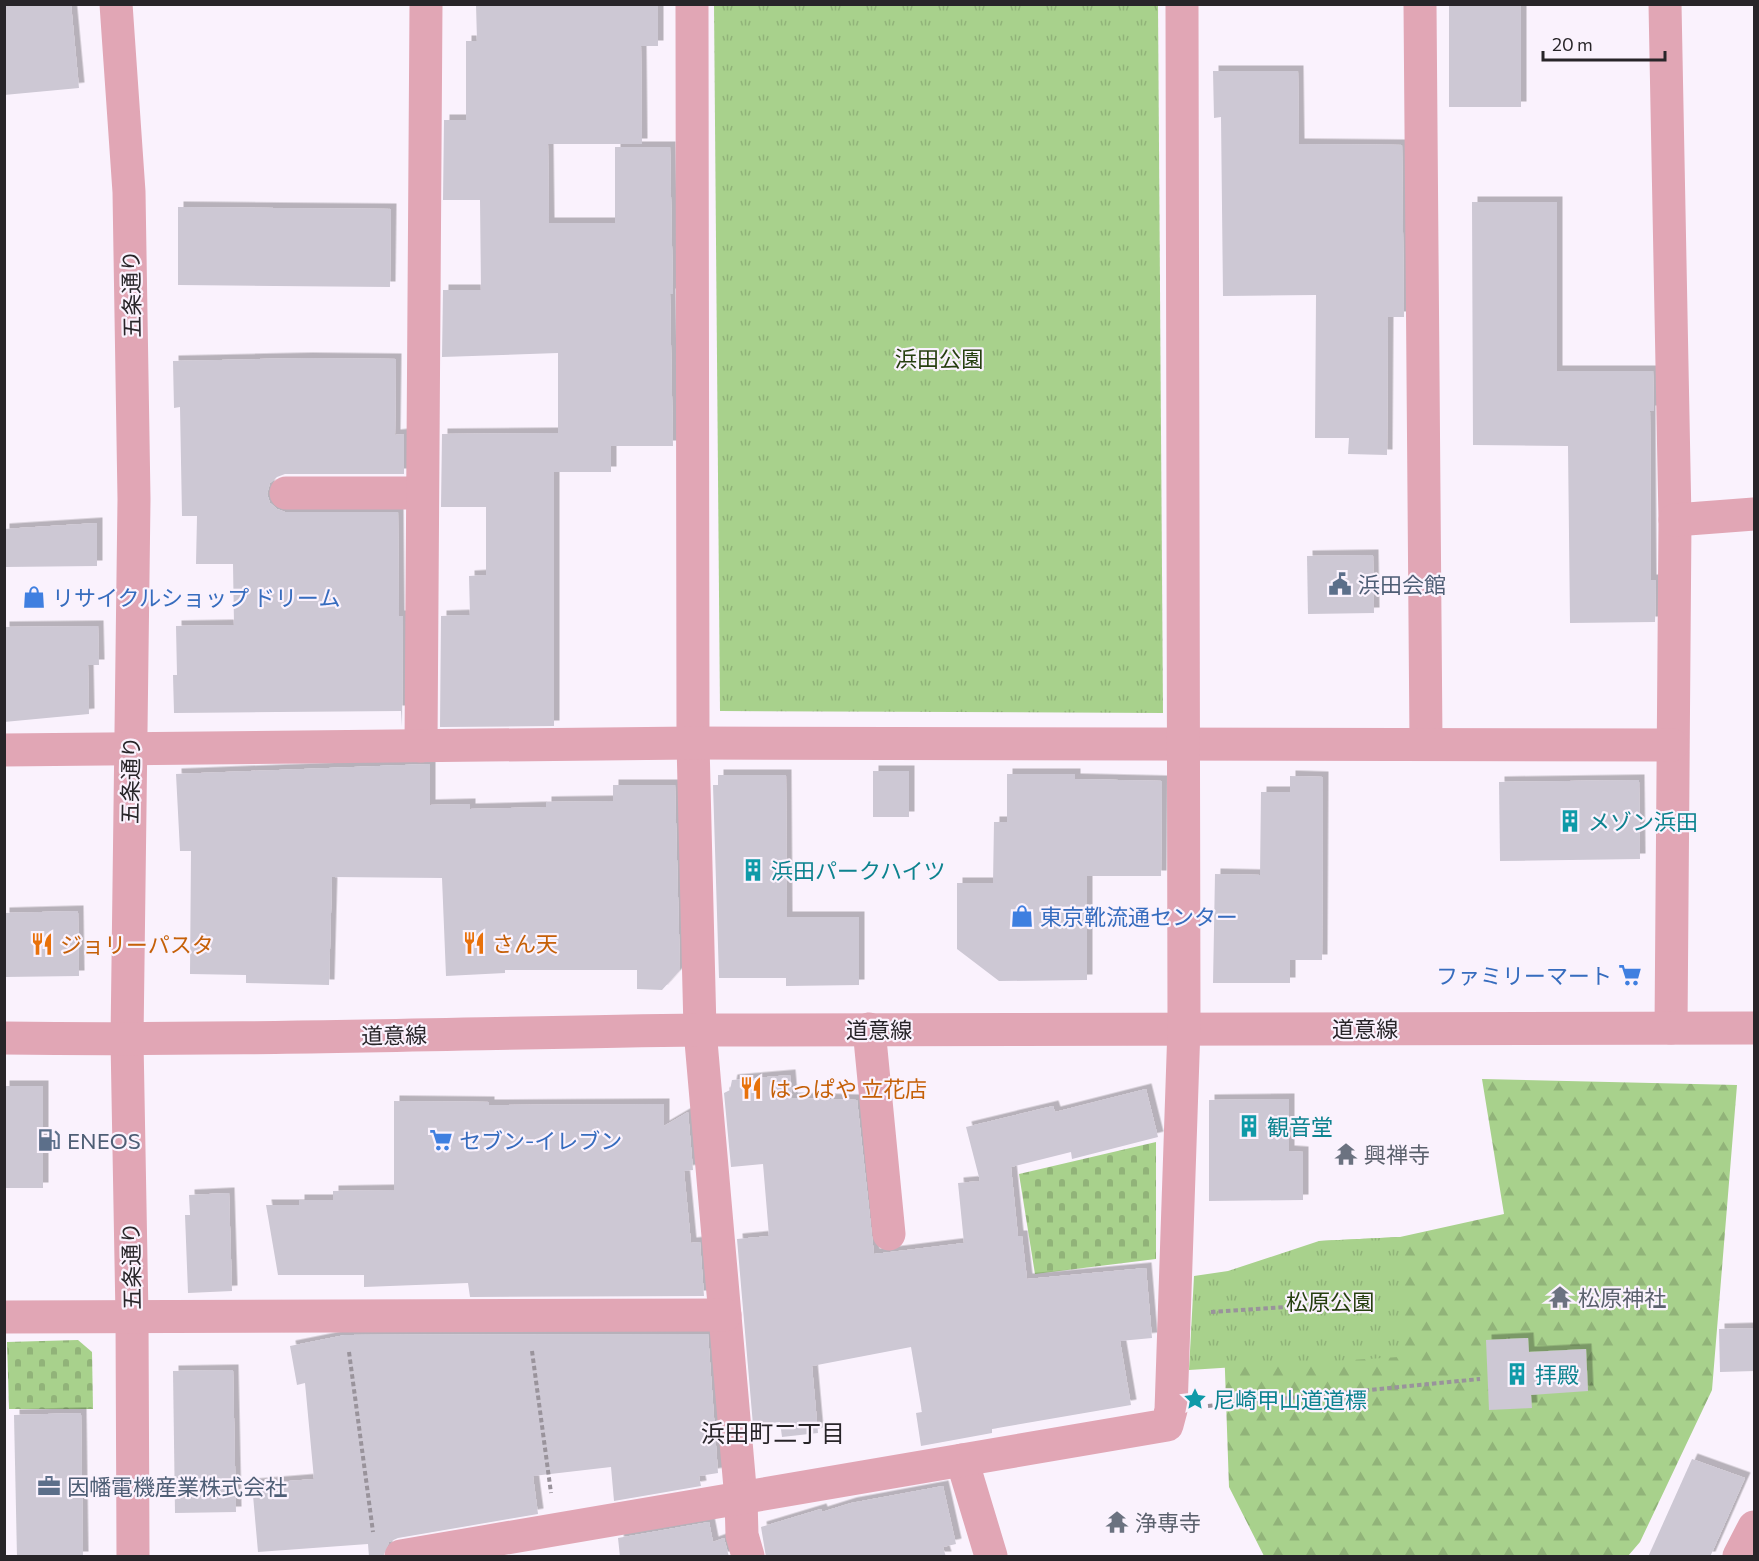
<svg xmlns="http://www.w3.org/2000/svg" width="1759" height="1561" viewBox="0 0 1759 1561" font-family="Commissioner,'Noto Sans JP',sans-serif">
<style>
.forest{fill:url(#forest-firs)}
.cemetery{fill:url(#cemetery-stones)}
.park{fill:url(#park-tufts)}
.building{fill:#cdc8d4;filter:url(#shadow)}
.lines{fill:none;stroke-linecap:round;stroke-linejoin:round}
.path{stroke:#99939b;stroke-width:4;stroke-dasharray:4.5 3;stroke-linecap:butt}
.minor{stroke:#e1a6b5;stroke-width:33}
.labels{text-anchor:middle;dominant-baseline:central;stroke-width:4.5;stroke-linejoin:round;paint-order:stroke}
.street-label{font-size:22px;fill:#282529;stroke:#faf2fd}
.park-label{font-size:22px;fill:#263f0f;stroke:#faf2fd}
.service-label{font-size:22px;fill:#4e5e75;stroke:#faf2fd;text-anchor:start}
.shop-label{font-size:22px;fill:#366cbe;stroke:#faf2fd;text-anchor:start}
.culture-label{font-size:22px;fill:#0d838f;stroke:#faf2fd;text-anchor:start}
.food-label{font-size:22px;fill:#c56008;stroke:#faf2fd;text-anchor:start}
.worship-label{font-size:22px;fill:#5b616d;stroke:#faf2fd;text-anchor:start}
.neighbourhood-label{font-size:24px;fill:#282529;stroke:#faf2fd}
</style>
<defs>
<pattern id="forest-firs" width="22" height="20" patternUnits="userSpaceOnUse" patternTransform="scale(1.5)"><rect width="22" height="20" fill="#a8d18c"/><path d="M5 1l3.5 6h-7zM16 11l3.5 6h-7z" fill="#91b379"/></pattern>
<pattern id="cemetery-stones" width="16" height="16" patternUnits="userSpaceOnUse" patternTransform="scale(1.5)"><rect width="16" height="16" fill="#a8d18c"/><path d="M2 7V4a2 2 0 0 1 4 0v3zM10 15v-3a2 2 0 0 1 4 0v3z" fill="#91b379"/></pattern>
<pattern id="park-tufts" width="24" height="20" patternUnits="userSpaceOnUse" patternTransform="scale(1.5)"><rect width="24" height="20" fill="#a8d18c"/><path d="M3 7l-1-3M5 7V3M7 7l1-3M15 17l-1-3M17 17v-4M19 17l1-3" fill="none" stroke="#91b379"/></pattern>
<filter id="shadow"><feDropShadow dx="5.5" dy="-5.5" stdDeviation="0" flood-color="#0004"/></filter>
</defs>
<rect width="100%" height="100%" fill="#faf2fd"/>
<polygon class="forest" points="1482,1079 1737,1085 1712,1390 1640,1542 1628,1556 1264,1556 1229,1487 1224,1343 1319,1241 1400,1237 1504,1214"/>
<g class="cemetery">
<polygon points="1156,1142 1156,1259 1035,1274 1019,1174"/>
<polygon points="78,1340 92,1352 93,1409 9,1409 7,1342"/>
</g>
<g class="park">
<polygon points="714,5 1158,5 1163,713 720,711"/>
<polygon points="1400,1237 1399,1357 1189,1370 1194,1276 1228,1271 1319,1241"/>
</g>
<g class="building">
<polygon points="4,4 71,4 79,88 4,95"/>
<polygon points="476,4 658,4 658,46 641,46 642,144 548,144 549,223 615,223 615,147 670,147 673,294 670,294 673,446 611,446 611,472 554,472 554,726 440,727 441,616 470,615 469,576 486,575 486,507 441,507 442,434 558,433 558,353 442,357 443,290 481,290 480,200 443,200 444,120 466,120 466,41 477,41"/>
<rect x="1449" y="4" width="72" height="103"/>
<polygon points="1213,71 1298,71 1299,144 1402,145 1404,317 1388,317 1387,455 1348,454 1349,438 1315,438 1316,295 1223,296 1221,117 1214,118"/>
<polygon points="1472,202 1557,202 1557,371 1653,371 1654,411 1650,411 1651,580 1656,580 1655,622 1570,623 1568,446 1473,445"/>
<polygon points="178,207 391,209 390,287 178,285"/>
<polygon points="307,358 396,359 395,435 404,434 404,474 285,474 277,477 270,483 267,494 270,503 277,509 285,512 398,512 399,616 403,616 402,727 401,711 174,713 173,675 177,675 176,626 234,625 233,564 196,564 197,516 182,516 180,407 174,408 173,361"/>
<polygon points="97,523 97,566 4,567 4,529"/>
<polygon points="1373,555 1374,613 1308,614 1307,556"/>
<polygon points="98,626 99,665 88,665 89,714 4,722 4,627"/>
<polygon points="430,764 430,805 470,804 470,809 546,807 546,802 613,801 613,785 675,785 680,970 662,990 637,989 637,970 505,970 505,973 446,976 442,878 332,877 329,985 246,983 246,975 190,974 191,851 180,851 176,774"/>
<rect x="873" y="771" width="36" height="46"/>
<polygon points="1007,774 1075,774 1075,779 1162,781 1161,876 1087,876 1087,980 999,981 957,949 957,883 993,883 994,822 1007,822"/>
<polygon points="718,775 786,775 787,917 859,917 859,985 786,986 786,978 719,978 713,785 718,785"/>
<polygon points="1290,776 1323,777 1322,960 1290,960 1290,983 1213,983 1215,874 1260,875 1261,792 1290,792"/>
<polygon points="1639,780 1640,859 1500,861 1499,782"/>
<polygon points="78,911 79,976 4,977 4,913"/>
<polygon points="790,1075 792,1098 857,1100 874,1254 964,1243 958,1183 980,1181 966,1127 1053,1106 1055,1112 1146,1089 1158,1137 1072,1159 1071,1152 1011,1167 1018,1236 1022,1236 1027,1279 1146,1268 1152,1338 1120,1341 1131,1405 992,1429 992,1433 921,1446 916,1413 922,1412 911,1347 812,1366 818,1433 782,1437 780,1422 753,1425 737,1239 769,1236 763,1164 731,1167 724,1093 730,1090 732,1080"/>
<rect x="4" y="1086" width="39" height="102"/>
<polygon points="1289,1099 1289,1151 1303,1152 1303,1200 1209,1201 1209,1100"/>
<polygon points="394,1101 489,1102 489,1105 664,1104 664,1126 688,1112 693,1170 684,1171 691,1243 700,1242 704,1296 470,1297 468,1283 364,1287 364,1275 278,1275 266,1205 299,1205 299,1200 333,1200 333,1191 394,1190"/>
<polygon points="229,1193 232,1291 188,1293 185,1215 190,1215 189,1195"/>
<polygon points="1755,1328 1755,1371 1720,1372 1719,1329"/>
<polygon points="708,1334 718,1473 699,1476 701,1486 614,1501 611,1467 533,1476 538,1514 398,1538 389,1542 383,1557 369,1557 368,1544 258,1552 252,1484 314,1479 305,1383 297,1385 290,1346 345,1335"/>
<polygon points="1528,1338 1529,1352 1586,1349 1588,1391 1531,1395 1532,1408 1489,1410 1486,1340"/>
<polygon points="233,1370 236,1512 175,1513 173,1371"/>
<polygon points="81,1413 83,1557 17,1557 14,1415"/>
<polygon points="1692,1459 1745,1478 1710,1557 1648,1557"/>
<polygon points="943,1486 956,1544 943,1547 946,1557 766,1557 761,1527 821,1509 822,1512 851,1503"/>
<polygon points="709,1522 713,1542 724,1538 729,1557 620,1557 618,1538"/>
</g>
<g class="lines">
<g class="path">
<polyline points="1211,1312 1316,1305"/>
<polyline points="532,1351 551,1493"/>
<polyline points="349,1352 373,1532"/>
<polyline points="1208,1406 1480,1379"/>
</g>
<g class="minor">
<polyline points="116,4 129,192 134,499 127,1040 132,1316 133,1556"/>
<polyline points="692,4 693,743 700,1030 741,1499 742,1535 748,1556"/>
<polyline points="1420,4 1426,743"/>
<polyline points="1665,4 1675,520 1671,1028"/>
<polyline points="286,493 422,493"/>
<polyline points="1675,520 1754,514"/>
<polyline points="421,746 426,4"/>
<polyline points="4,750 693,743 1672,745"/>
<polyline points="869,1029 889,1234"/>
<path d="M4 1038C236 1041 468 1033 699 1030 1051 1026 1403 1028 1754 1028"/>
<polyline points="4,1317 725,1315"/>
<polyline points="962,1460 991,1556"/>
<polyline points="401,1556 1167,1425 1171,1410 1184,1027 1182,4"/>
<polyline points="1739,1556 1754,1527"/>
</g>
</g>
<defs>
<g id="civic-bare" transform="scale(1.8)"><path d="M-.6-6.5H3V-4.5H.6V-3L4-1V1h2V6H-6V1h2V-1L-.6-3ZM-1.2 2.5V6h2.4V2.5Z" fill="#5c6f8a" stroke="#faf2fd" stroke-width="2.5" paint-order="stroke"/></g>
<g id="shop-bare" transform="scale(1.8)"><path d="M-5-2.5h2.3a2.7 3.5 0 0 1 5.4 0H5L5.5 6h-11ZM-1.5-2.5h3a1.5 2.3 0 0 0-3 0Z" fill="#3f7fe0" stroke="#faf2fd" stroke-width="2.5" paint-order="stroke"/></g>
<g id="building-bare" transform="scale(1.8)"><path d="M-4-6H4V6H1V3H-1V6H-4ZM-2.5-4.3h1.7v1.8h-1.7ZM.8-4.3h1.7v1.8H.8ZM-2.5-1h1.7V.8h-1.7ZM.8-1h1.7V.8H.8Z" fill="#0f9aa8" stroke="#faf2fd" stroke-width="2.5" paint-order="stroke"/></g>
<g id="restaurant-bare" transform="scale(1.8)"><path d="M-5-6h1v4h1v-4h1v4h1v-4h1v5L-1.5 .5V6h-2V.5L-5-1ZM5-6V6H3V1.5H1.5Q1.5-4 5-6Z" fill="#e8710a" stroke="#faf2fd" stroke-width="2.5" paint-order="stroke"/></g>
<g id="supermarket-bare" transform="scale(1.8)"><path d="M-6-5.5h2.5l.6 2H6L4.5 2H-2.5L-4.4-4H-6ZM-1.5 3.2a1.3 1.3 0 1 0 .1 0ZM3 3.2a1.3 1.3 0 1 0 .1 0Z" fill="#3f7fe0" stroke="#faf2fd" stroke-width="2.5" paint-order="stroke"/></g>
<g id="fuel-bare" transform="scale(1.8)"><path d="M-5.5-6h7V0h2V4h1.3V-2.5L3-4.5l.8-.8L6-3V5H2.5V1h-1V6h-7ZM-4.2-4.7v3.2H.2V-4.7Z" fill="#5c6f8a" stroke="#faf2fd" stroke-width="2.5" paint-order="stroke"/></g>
<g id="temple-bare" transform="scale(1.8)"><path d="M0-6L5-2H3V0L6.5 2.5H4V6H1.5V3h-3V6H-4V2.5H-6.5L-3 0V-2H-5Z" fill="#6b7280" stroke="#faf2fd" stroke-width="2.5" paint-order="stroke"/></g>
<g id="sight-bare" transform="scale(1.8)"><path d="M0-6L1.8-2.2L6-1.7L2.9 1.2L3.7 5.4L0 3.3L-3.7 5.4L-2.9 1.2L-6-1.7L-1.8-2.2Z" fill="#0f9aa8" stroke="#faf2fd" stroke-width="2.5" paint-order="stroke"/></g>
<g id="office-bare" transform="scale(1.8)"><path d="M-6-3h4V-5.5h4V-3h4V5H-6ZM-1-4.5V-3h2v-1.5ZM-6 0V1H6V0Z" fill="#5c6f8a" stroke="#faf2fd" stroke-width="2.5" paint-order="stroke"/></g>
</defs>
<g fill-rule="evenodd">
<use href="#civic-bare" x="1340" y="584"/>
<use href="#shop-bare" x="34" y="597"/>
<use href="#building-bare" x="1570" y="821"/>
<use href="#building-bare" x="753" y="870"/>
<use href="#shop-bare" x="1022" y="916"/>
<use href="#restaurant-bare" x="474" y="943"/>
<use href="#restaurant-bare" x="42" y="944"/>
<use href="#supermarket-bare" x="1630" y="975"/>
<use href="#restaurant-bare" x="751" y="1088"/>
<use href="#building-bare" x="1249" y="1126"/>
<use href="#fuel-bare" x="49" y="1140"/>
<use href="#supermarket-bare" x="441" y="1140"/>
<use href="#temple-bare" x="1346" y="1154"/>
<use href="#temple-bare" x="1560" y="1297"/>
<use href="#building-bare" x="1517" y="1374"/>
<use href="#sight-bare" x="1195" y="1399"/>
<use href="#office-bare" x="49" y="1486"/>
<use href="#temple-bare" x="1117" y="1522"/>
</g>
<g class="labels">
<g class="street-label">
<text transform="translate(131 294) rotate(-91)">五条通り</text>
<text transform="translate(130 780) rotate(-89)">五条通り</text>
<text x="1365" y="1028">道意線</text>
<text x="879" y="1029">道意線</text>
<text transform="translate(394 1035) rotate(-1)">道意線</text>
<text transform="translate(131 1266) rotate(-91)">五条通り</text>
</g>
<g class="park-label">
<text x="939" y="358">浜田公園</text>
<text x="1330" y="1301">松原公園</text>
</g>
<g class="service-label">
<text x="1358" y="584">浜田会館</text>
<text x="67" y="1140">ENEOS</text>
<text x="67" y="1486">因幡電機産業株式会社</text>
</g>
<g class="shop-label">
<text x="52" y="597">リサイクルショップ ドリーム</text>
<text x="1040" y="916">東京靴流通センター</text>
<text x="1612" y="975" text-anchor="end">ファミリーマート</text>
<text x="459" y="1140">セブン-イレブン</text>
</g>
<g class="culture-label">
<text x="1588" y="821">メゾン浜田</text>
<text x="771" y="870">浜田パークハイツ</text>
<text x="1267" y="1126">観音堂</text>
<text x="1535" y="1374">拝殿</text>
<text x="1213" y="1399">尼崎甲山道道標</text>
</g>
<g class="food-label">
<text x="492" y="943">さん天</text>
<text x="60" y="944">ジョリーパスタ</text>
<text x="769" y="1088">はっぱや 立花店</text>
</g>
<g class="worship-label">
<text x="1364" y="1154">興禅寺</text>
<text x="1578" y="1297">松原神社</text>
<text x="1135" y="1522">浄専寺</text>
</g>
<g class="neighbourhood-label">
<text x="773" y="1432">浜田町二丁目</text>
</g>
</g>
<rect width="1759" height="1561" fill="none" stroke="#282529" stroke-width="12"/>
<path d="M1543 51v9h122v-9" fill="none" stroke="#282529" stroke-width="3"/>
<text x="1552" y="51" font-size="18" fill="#282529" stroke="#faf2fd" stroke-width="4.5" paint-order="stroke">20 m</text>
</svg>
